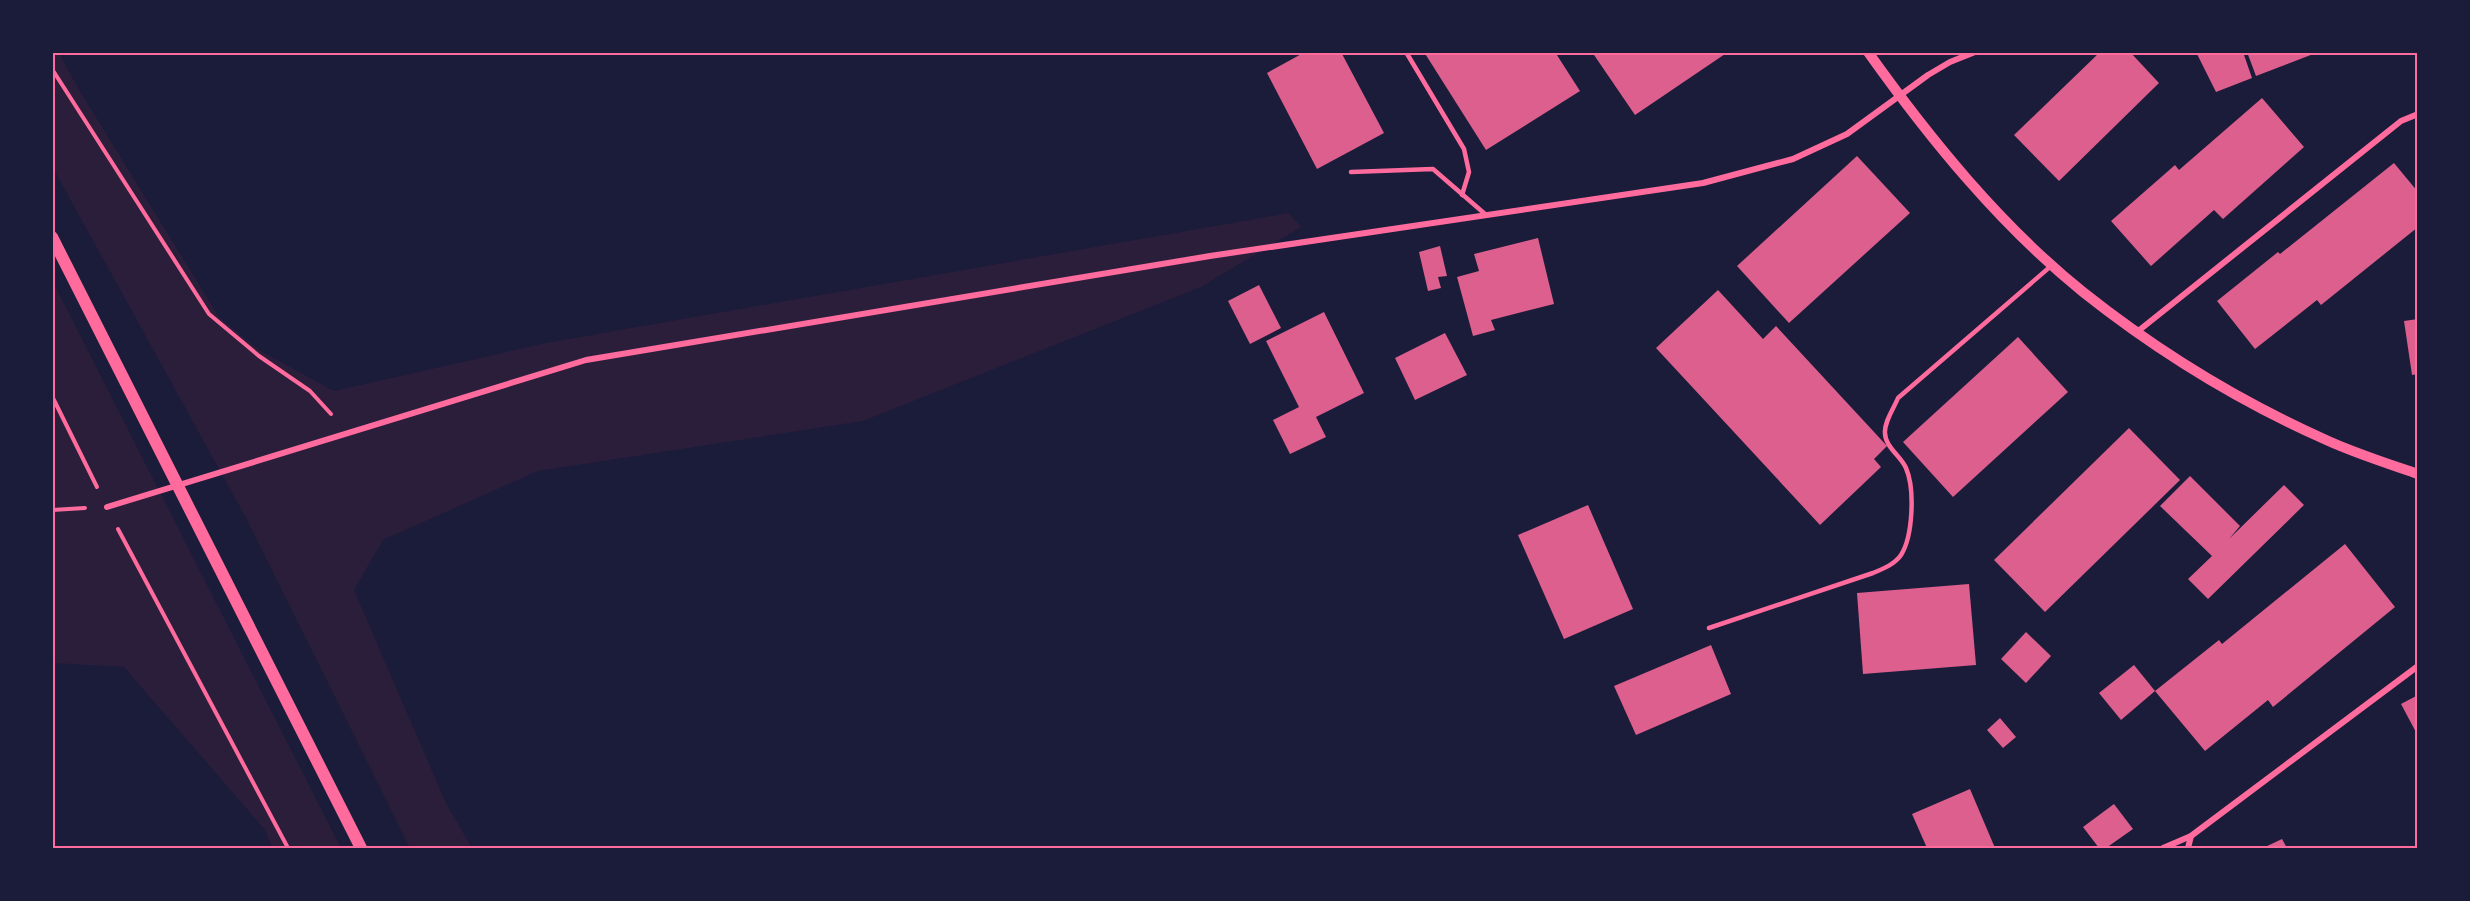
<svg xmlns="http://www.w3.org/2000/svg" width="2470" height="901" viewBox="0 0 2470 901" font-family="'Zilla Slab',serif">
<style>
.green{fill:#2a1e3b}
.building{fill:#dd5f8e}
.lines{fill:none;stroke-linecap:round;stroke-linejoin:round}
.path{stroke:#ff6b9d;stroke-width:4}
.service{stroke:#ff6b9d;stroke-width:4.5}
.minor{stroke:#ff6b9d;stroke-width:6}
.tertiary{stroke:#ff6b9d;stroke-width:10}
.secondary{stroke:#ff6b9d;stroke-width:12}
.neatline{fill:none;stroke:#ff6b9d;stroke-width:2}
</style>
<rect width="100%" height="100%" fill="#1b1b3a"/>
<g class="green">
<polygon points="52,53 59,53 78,88 219,317 259,350 334,391 546,343 1289,213 1301,227 1201,287 863,421 538,471 383,540 354,590 446,803 472,848 410,848 246,518 53,168"/>
<polygon points="52,280 341,848 272,848 265,830 124,667 53,663"/>
</g>
<g class="building">
<polygon points="1305,52 1341,52 1384,133 1317,169 1267,73"/>
<polygon points="1424,52 1555,52 1580,91 1486,150"/>
<polygon points="1592,52 1728,52 1635,115"/>
<polygon points="2100,52 2130,52 2159,83 2059,181 2014,135"/>
<polygon points="2196,52 2243,52 2252,78 2216,92"/>
<polygon points="2247,52 2316,52 2316,53 2256,76"/>
<polygon points="2262,98 2304,147 2223,219 2214,210 2151,266 2111,221 2175,165 2179,170"/>
<polygon points="1857,156 1910,213 1789,323 1737,266"/>
<polygon points="2394,163 2418,192 2418,227 2321,305 2317,300 2255,349 2217,301 2278,252 2280,254"/>
<polygon points="1538,238 1554,304 1491,320 1495,330 1473,336 1457,277 1479,271 1474,254"/>
<polygon points="1440,246 1447,276 1438,277 1441,288 1428,291 1419,252"/>
<polygon points="1259,285 1281,328 1250,344 1228,301"/>
<polygon points="1718,290 1763,339 1776,326 1887,446 1874,459 1881,467 1820,525 1656,348"/>
<polygon points="1324,312 1364,393 1316,417 1326,437 1290,454 1273,420 1299,407 1266,341"/>
<polygon points="2418,319 2418,374 2412,375 2404,321"/>
<polygon points="1445,333 1467,375 1415,400 1395,358"/>
<polygon points="2018,337 2068,392 1953,497 1903,442"/>
<polygon points="2129,428 2180,480 2045,612 1994,560"/>
<polygon points="2190,476 2240,526 2229,539 2284,485 2304,505 2208,599 2188,579 2212,556 2160,506"/>
<polygon points="1588,505 1633,609 1564,639 1518,535"/>
<polygon points="2345,544 2395,607 2273,707 2268,700 2205,751 2155,691 2219,640 2222,644"/>
<polygon points="1969,584 1976,665 1863,674 1857,593"/>
<polygon points="2026,632 2051,656 2026,683 2001,659"/>
<polygon points="1711,645 1731,694 1636,735 1614,686"/>
<polygon points="2134,665 2155,691 2121,720 2099,693"/>
<polygon points="2418,695 2418,736 2401,704"/>
<polygon points="2000,718 2016,737 2003,748 1987,730"/>
<polygon points="1970,789 1995,848 1927,848 1912,814"/>
<polygon points="2114,804 2133,829 2106,848 2099,848 2083,827"/>
<polygon points="2282,839 2287,848 2263,848"/>
</g>
<g class="lines">
<g class="path">
<polyline points="52,69 209,314 259,356 310,391 331,414"/>
<polyline points="52,396 97,487"/>
<polyline points="52,510 85,508"/>
<polyline points="118,529 288,848"/>
</g>
<g class="service">
<polyline points="1406,52 1464,149 1469,172 1462,195"/>
<polyline points="1351,172 1433,169 1485,214"/>
<path d="M1709 628 1873 573C1883 569 1895 564 1901 555 1913 536 1915 489 1906 468 1901 456 1885 447 1885 433 1884 422 1894 408 1898 398L2051 266"/>
</g>
<g class="minor">
<polyline points="2137,332 2401,121 2418,114"/>
<polyline points="107,507 586,360 1210,256 1703,183 1793,159 1847,134 1928,75 1950,62 1975,52"/>
<polyline points="2163,848 2191,836 2418,666"/>
<polyline points="2188,848 2191,836"/>
</g>
<path class="tertiary" d="M1868 52C1930 139 2000 225 2083 292 2156 350 2239 401 2324 439 2354 453 2386 463 2418 474"/>
<polyline class="secondary" points="52,237 361,848"/>
</g>
<rect width="2470" height="901" fill="none" stroke="#1b1b3a" stroke-width="108"/>
<rect x="54" y="54" width="2362" height="793" class="neatline"/>
</svg>
